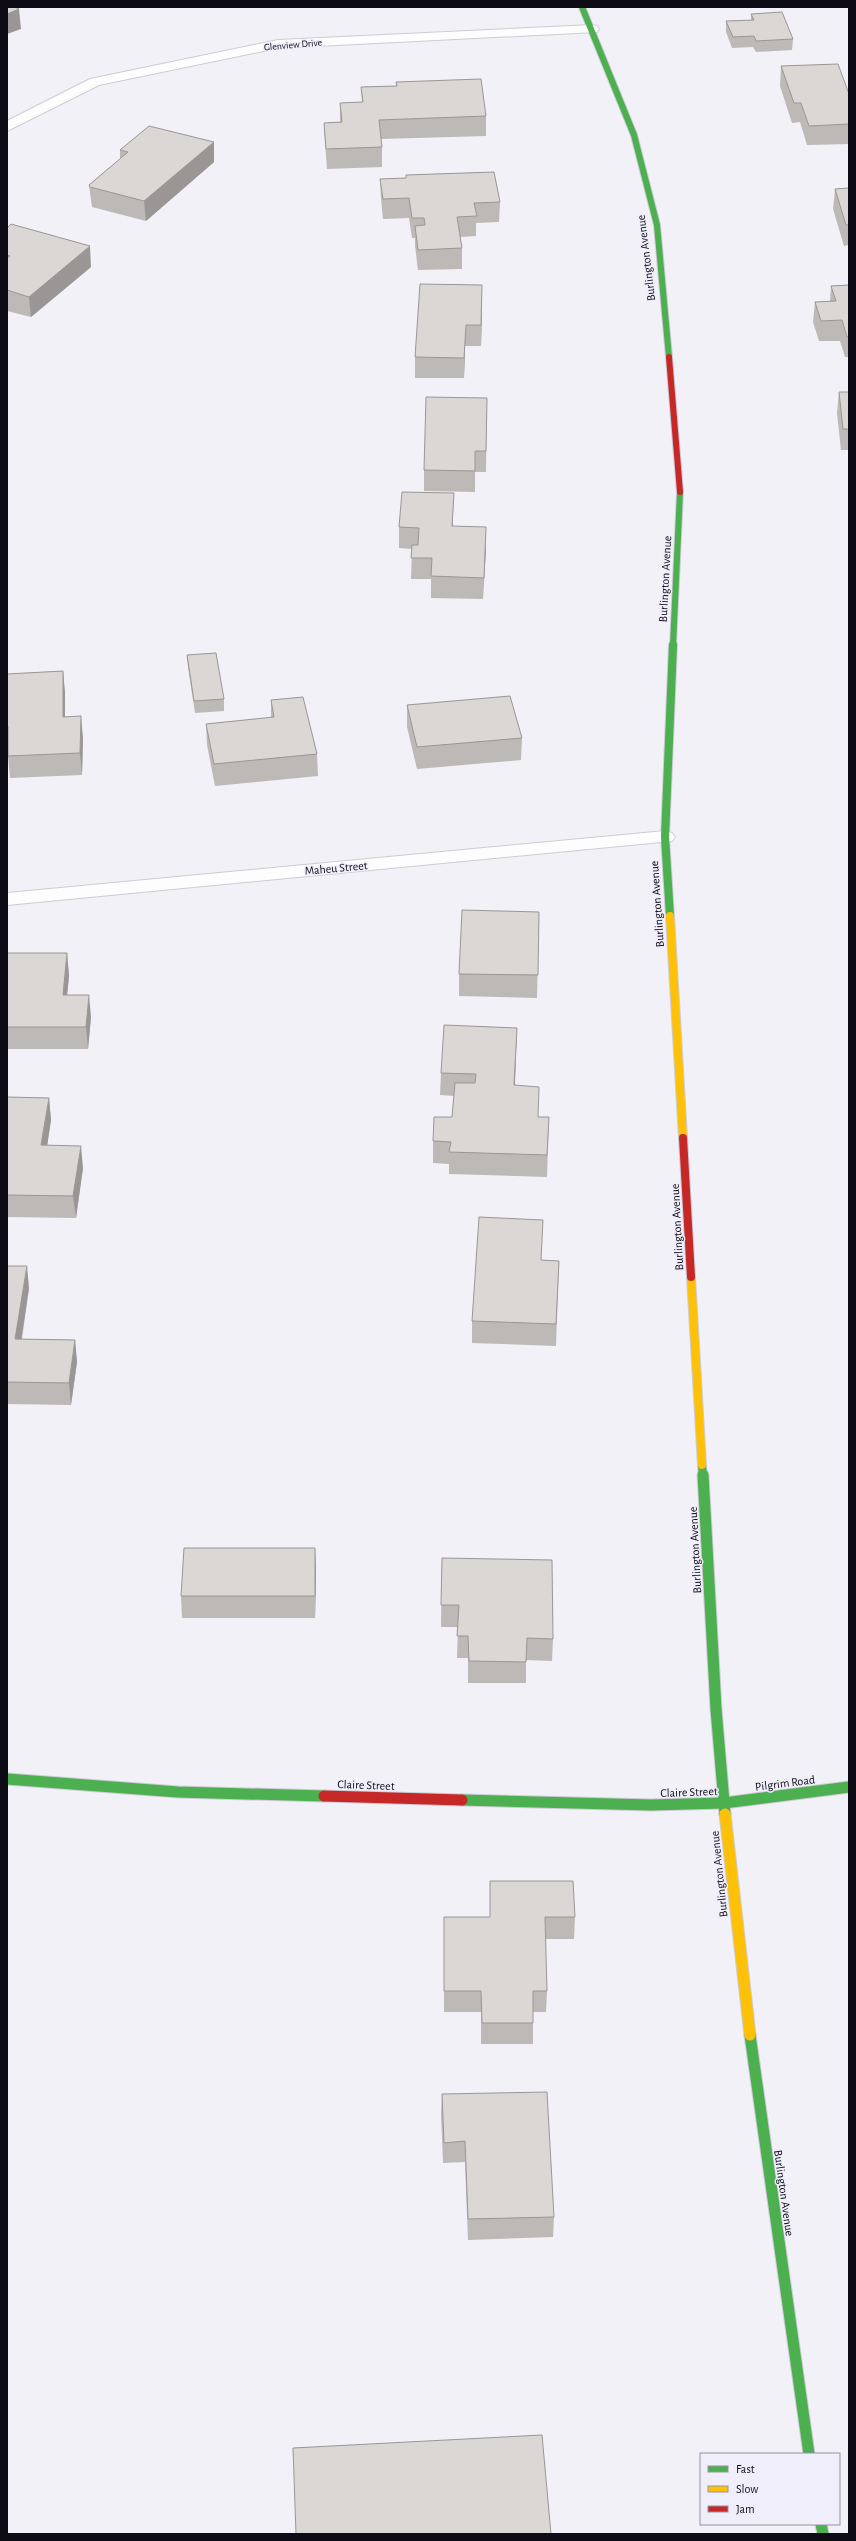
<svg xmlns="http://www.w3.org/2000/svg" width="856" height="2541" viewBox="0 0 856 2541" font-family="'Alegreya Sans',sans-serif">
<style>
.lines{fill:none;stroke-linecap:round;stroke-linejoin:round}
.street-casing{stroke:#cdccd4;stroke-width:2}
.fast-far2-casing{stroke:#cdccd4;stroke-width:8}
.fast-far1-casing{stroke:#cdccd4;stroke-width:10}
.fast-casing{stroke:#cdccd4;stroke-width:13}
.slow-far1-casing{stroke:#cdccd4;stroke-width:10}
.slow-casing{stroke:#cdccd4;stroke-width:13}
.jam-far2-casing{stroke:#cdccd4;stroke-width:8}
.jam-far1-casing{stroke:#cdccd4;stroke-width:10}
.jam-casing{stroke:#cdccd4;stroke-width:13}
.street{fill:#fdfdfe;fill-rule:evenodd}
.fast-far2{stroke:#4caf50;stroke-width:6}
.fast-far1{stroke:#4caf50;stroke-width:8}
.fast{stroke:#4caf50;stroke-width:11}
.slow-far1{stroke:#ffc107;stroke-width:8}
.slow{stroke:#ffc107;stroke-width:11}
.jam-far2{stroke:#c62828;stroke-width:6}
.jam-far1{stroke:#c62828;stroke-width:8}
.jam{stroke:#c62828;stroke-width:11}
.wall{fill:#bcb9b7}
.shaded-wall{fill:#999695}
.building{fill:#dbd7d5;stroke:#999695}
.labels{text-anchor:middle;dominant-baseline:central;stroke-width:3;stroke-linejoin:round;paint-order:stroke}
.far-street-label{font-size:10px;fill:#0d0b15;stroke:#f0eefa}
.street-label{font-size:12px;fill:#0d0b15;stroke:#f0eefa}
</style>
<rect width="100%" height="100%" fill="#f2f1f7"/>
<g class="lines">
<g class="street-casing">
<g id="street">
<polygon points="592,25 597,26 599,29 597,32 278,48 99,85 7,131 7,121 90,79 278,40"/>
<polygon points="665,831 672,833 675,837 672,841 7,905 7,893"/>
</g>
</g>
<g class="fast-far2-casing">
<g id="fast-far2">
<polyline points="582,7 634,135 657,225 669,357"/>
<polyline points="673,646 680,492"/>
</g>
</g>
<g class="fast-far1-casing">
<g id="fast-far1">
<polyline points="670,916 665,837 673,645"/>
<polyline points="702,1465 703,1476"/>
</g>
</g>
<g class="fast-casing">
<g id="fast">
<polyline points="703,1475 716,1709 725,1814"/>
<polyline points="7,1779 178,1792 324,1796"/>
<polyline points="462,1800 651,1805 724,1803 849,1787"/>
<polyline points="750,2035 809,2454"/>
<polyline points="821,2524 823,2534"/>
</g>
</g>
<g class="slow-far1-casing">
<g id="slow-far1">
<polyline points="670,916 683,1138"/>
<polyline points="691,1277 702,1465"/>
</g>
</g>
<g class="slow-casing">
<polyline id="slow" points="725,1814 750,2035"/>
</g>
<g class="jam-far2-casing">
<polyline id="jam-far2" points="669,357 680,492"/>
</g>
<g class="jam-far1-casing">
<polyline id="jam-far1" points="683,1138 691,1277"/>
</g>
<g class="jam-casing">
<polyline id="jam" points="324,1796 462,1800"/>
</g>
<use href="#street" class="street"/>
<use href="#fast-far2" class="fast-far2"/>
<use href="#fast-far1" class="fast-far1"/>
<use href="#fast" class="fast"/>
<use href="#slow-far1" class="slow-far1"/>
<use href="#slow" class="slow"/>
<use href="#jam-far2" class="jam-far2"/>
<use href="#jam-far1" class="jam-far1"/>
<use href="#jam" class="jam"/>
</g>
<g class="wall">
<polygon points="751,14 793,39 792,50 756,52 753,47 732,48 726,32 726,21 751,20"/>
<polygon points="781,66 849,94 849,144 807,145 800,122 792,123 780,86"/>
<polygon points="396,82 486,116 486,136 381,139 382,147 382,167 327,169 325,142 324,123 340,122 340,103 362,102 361,87 396,86"/>
<polygon points="120,150 214,162 146,221 92,207 89,185 120,159"/>
<polygon points="380,179 500,202 499,222 476,223 476,236 460,237 462,248 462,269 418,270 415,246 415,238 412,238 409,218 383,219 381,199"/>
<polygon points="849,188 849,245 844,246 833,209 835,189"/>
<polygon points="7,228 91,267 31,317 7,311"/>
<polygon points="849,285 849,357 845,357 840,341 819,341 813,322 815,302 830,301 831,286"/>
<polygon points="482,306 481,346 465,346 464,378 415,378 415,357"/>
<polygon points="839,392 849,392 849,450 841,450 837,413"/>
<polygon points="487,398 486,472 475,472 475,492 424,491 424,470"/>
<polygon points="453,515 453,526 486,548 483,599 431,598 431,579 411,579 412,549 399,548 399,527"/>
<polygon points="187,655 224,699 224,711 195,713 188,667"/>
<polygon points="63,671 65,693 65,717 83,738 82,775 10,778 8,756 8,748 7,748 7,674"/>
<polygon points="271,700 317,754 318,776 215,786 207,745 206,724 271,718"/>
<polygon points="407,705 522,738 521,760 417,769 407,727"/>
<polygon points="539,912 537,998 459,996 459,974"/>
<polygon points="7,953 67,953 69,976 67,995 91,1017 88,1049 7,1049"/>
<polygon points="517,1028 515,1085 538,1117 549,1117 547,1177 449,1174 449,1164 433,1163 433,1141 452,1117 454,1096 440,1095 441,1073"/>
<polygon points="7,1097 49,1098 51,1120 47,1145 83,1168 76,1218 7,1217"/>
<polygon points="541,1260 559,1261 556,1346 472,1343 472,1321"/>
<polygon points="7,1266 29,1288 22,1339 75,1340 77,1362 71,1405 7,1404"/>
<polygon points="315,1548 316,1571 315,1618 182,1618 181,1596"/>
<polygon points="442,1558 553,1639 552,1661 526,1660 526,1683 468,1683 468,1658 457,1658 458,1627 441,1627"/>
<polygon points="490,1881 575,1917 574,1939 545,1939 547,1991 546,2012 533,2012 533,2044 481,2044 481,2012 444,2012 444,1917 490,1917"/>
<polygon points="442,2094 554,2217 553,2237 468,2240 465,2162 443,2163 441,2115"/>
</g>
<g class="shaded-wall">
<polygon points="96,7 104,7 96,8"/>
<polygon points="19,9 21,29 7,34 7,14"/>
<polygon points="214,142 214,162 146,221 144,201"/>
<polygon points="90,246 91,267 31,317 29,297"/>
<polygon points="482,285 482,306 481,346 481,325"/>
<polygon points="466,325 465,346 464,378 464,358"/>
<polygon points="454,493 453,515 452,547 452,526"/>
<polygon points="486,527 486,548 483,599 484,578"/>
<polygon points="63,671 65,693 65,739 63,717"/>
<polygon points="81,716 83,738 82,775 80,753"/>
<polygon points="67,953 69,976 65,1017 63,995"/>
<polygon points="89,995 91,1017 88,1049 86,1027"/>
<polygon points="517,1028 516,1050 514,1108 514,1085"/>
<polygon points="49,1098 51,1120 44,1167 41,1145"/>
<polygon points="81,1146 83,1168 76,1218 73,1196"/>
<polygon points="27,1266 29,1288 18,1361 15,1339"/>
<polygon points="75,1340 77,1362 71,1405 69,1383"/>
<polygon points="315,1548 316,1571 315,1618"/>
</g>
<g class="building">
<polygon points="7,7 15,7 19,9 7,14"/>
<polygon points="782,12 793,39 756,41 754,36 733,37 726,21 754,20 751,14"/>
<polygon points="838,64 849,94 849,124 809,126 801,103 794,103 781,66"/>
<polygon points="481,79 486,116 379,120 382,147 326,149 324,123 342,122 340,103 363,102 361,87 397,86 396,82"/>
<polygon points="149,126 214,142 144,201 90,187 89,185 128,152 120,150"/>
<polygon points="494,172 500,202 474,203 477,216 457,217 462,248 418,250 415,226 425,225 424,218 412,218 409,198 383,199 380,179 406,178 406,175"/>
<polygon points="849,188 849,225 846,225 835,189"/>
<polygon points="11,224 90,246 29,297 7,290 7,258 10,256 7,255 7,228"/>
<polygon points="420,284 482,285 481,325 466,325 464,358 415,357"/>
<polygon points="849,285 849,336 847,337 842,320 821,321 815,302 836,301 831,286"/>
<polygon points="839,392 849,392 849,429 843,429"/>
<polygon points="426,397 487,398 486,451 475,451 475,471 424,470"/>
<polygon points="402,492 454,493 452,526 486,527 484,578 431,576 432,558 411,558 412,545 418,545 419,528 399,527"/>
<polygon points="216,653 224,699 194,701 187,655"/>
<polygon points="63,671 63,717 81,716 80,753 8,756 8,726 7,726 7,674"/>
<polygon points="510,696 522,738 417,747 407,705"/>
<polygon points="303,697 317,754 214,764 206,724 274,717 271,700"/>
<polygon points="462,910 539,912 538,975 459,974"/>
<polygon points="7,953 67,953 63,995 89,995 86,1027 7,1027"/>
<polygon points="444,1025 517,1028 514,1085 539,1087 538,1117 549,1117 547,1155 449,1152 451,1142 433,1141 434,1117 452,1117 455,1083 475,1083 476,1074 441,1073"/>
<polygon points="7,1097 49,1098 41,1145 81,1146 73,1196 7,1195"/>
<polygon points="479,1217 543,1220 541,1260 559,1261 556,1324 472,1321"/>
<polygon points="7,1266 27,1266 15,1339 75,1340 69,1383 7,1382"/>
<polygon points="184,1548 315,1548 315,1596 181,1596"/>
<polygon points="442,1558 552,1560 553,1639 527,1638 526,1662 469,1661 468,1636 457,1636 459,1605 441,1605"/>
<polygon points="490,1881 573,1881 575,1917 545,1917 547,1991 533,1991 533,2023 482,2023 481,1991 444,1991 444,1917 490,1917"/>
<polygon points="547,2092 554,2217 468,2219 465,2141 444,2143 442,2094"/>
<polygon points="542,2435 551,2534 296,2534 293,2448"/>
</g>
<g class="labels">
<g class="far-street-label">
<text transform="translate(293 45) rotate(-5)">Glenview Drive</text>
</g>
<g class="street-label">
<text transform="translate(646 258) rotate(-97)">Burlington Avenue</text>
<text transform="translate(665 579) rotate(-87)">Burlington Avenue</text>
<text transform="translate(336 868) rotate(-5)">Maheu Street</text>
<text transform="translate(657 904) rotate(-94)">Burlington Avenue</text>
<text transform="translate(677 1227) rotate(-93)">Burlington Avenue</text>
<text transform="translate(695 1550) rotate(-93)">Burlington Avenue</text>
<text transform="translate(785 1783) rotate(-7)">Pilgrim Road</text>
<text transform="translate(366 1785) rotate(2)">Claire Street</text>
<text transform="translate(689 1792) rotate(-2)">Claire Street</text>
<text transform="translate(719 1874) rotate(-96)">Burlington Avenue</text>
<text transform="translate(784 2193) rotate(82)">Burlington Avenue</text>
</g>
</g>
<rect width="856" height="2541" fill="none" stroke="#0d0b15" stroke-width="16"/>
<rect x="700" y="2453" width="140" height="72" fill="#f0eefa" stroke="#95939e"/>
<rect x="708" y="2466" width="20" height="6" fill="#4caf50" stroke="#95939e"/>
<text x="736" y="2473" font-size="12" fill="#0d0b15">Fast</text>
<rect x="708" y="2486" width="20" height="6" fill="#ffc107" stroke="#95939e"/>
<text x="736" y="2493" font-size="12" fill="#0d0b15">Slow</text>
<rect x="708" y="2506" width="20" height="6" fill="#c62828" stroke="#95939e"/>
<text x="736" y="2513" font-size="12" fill="#0d0b15">Jam</text>
</svg>
